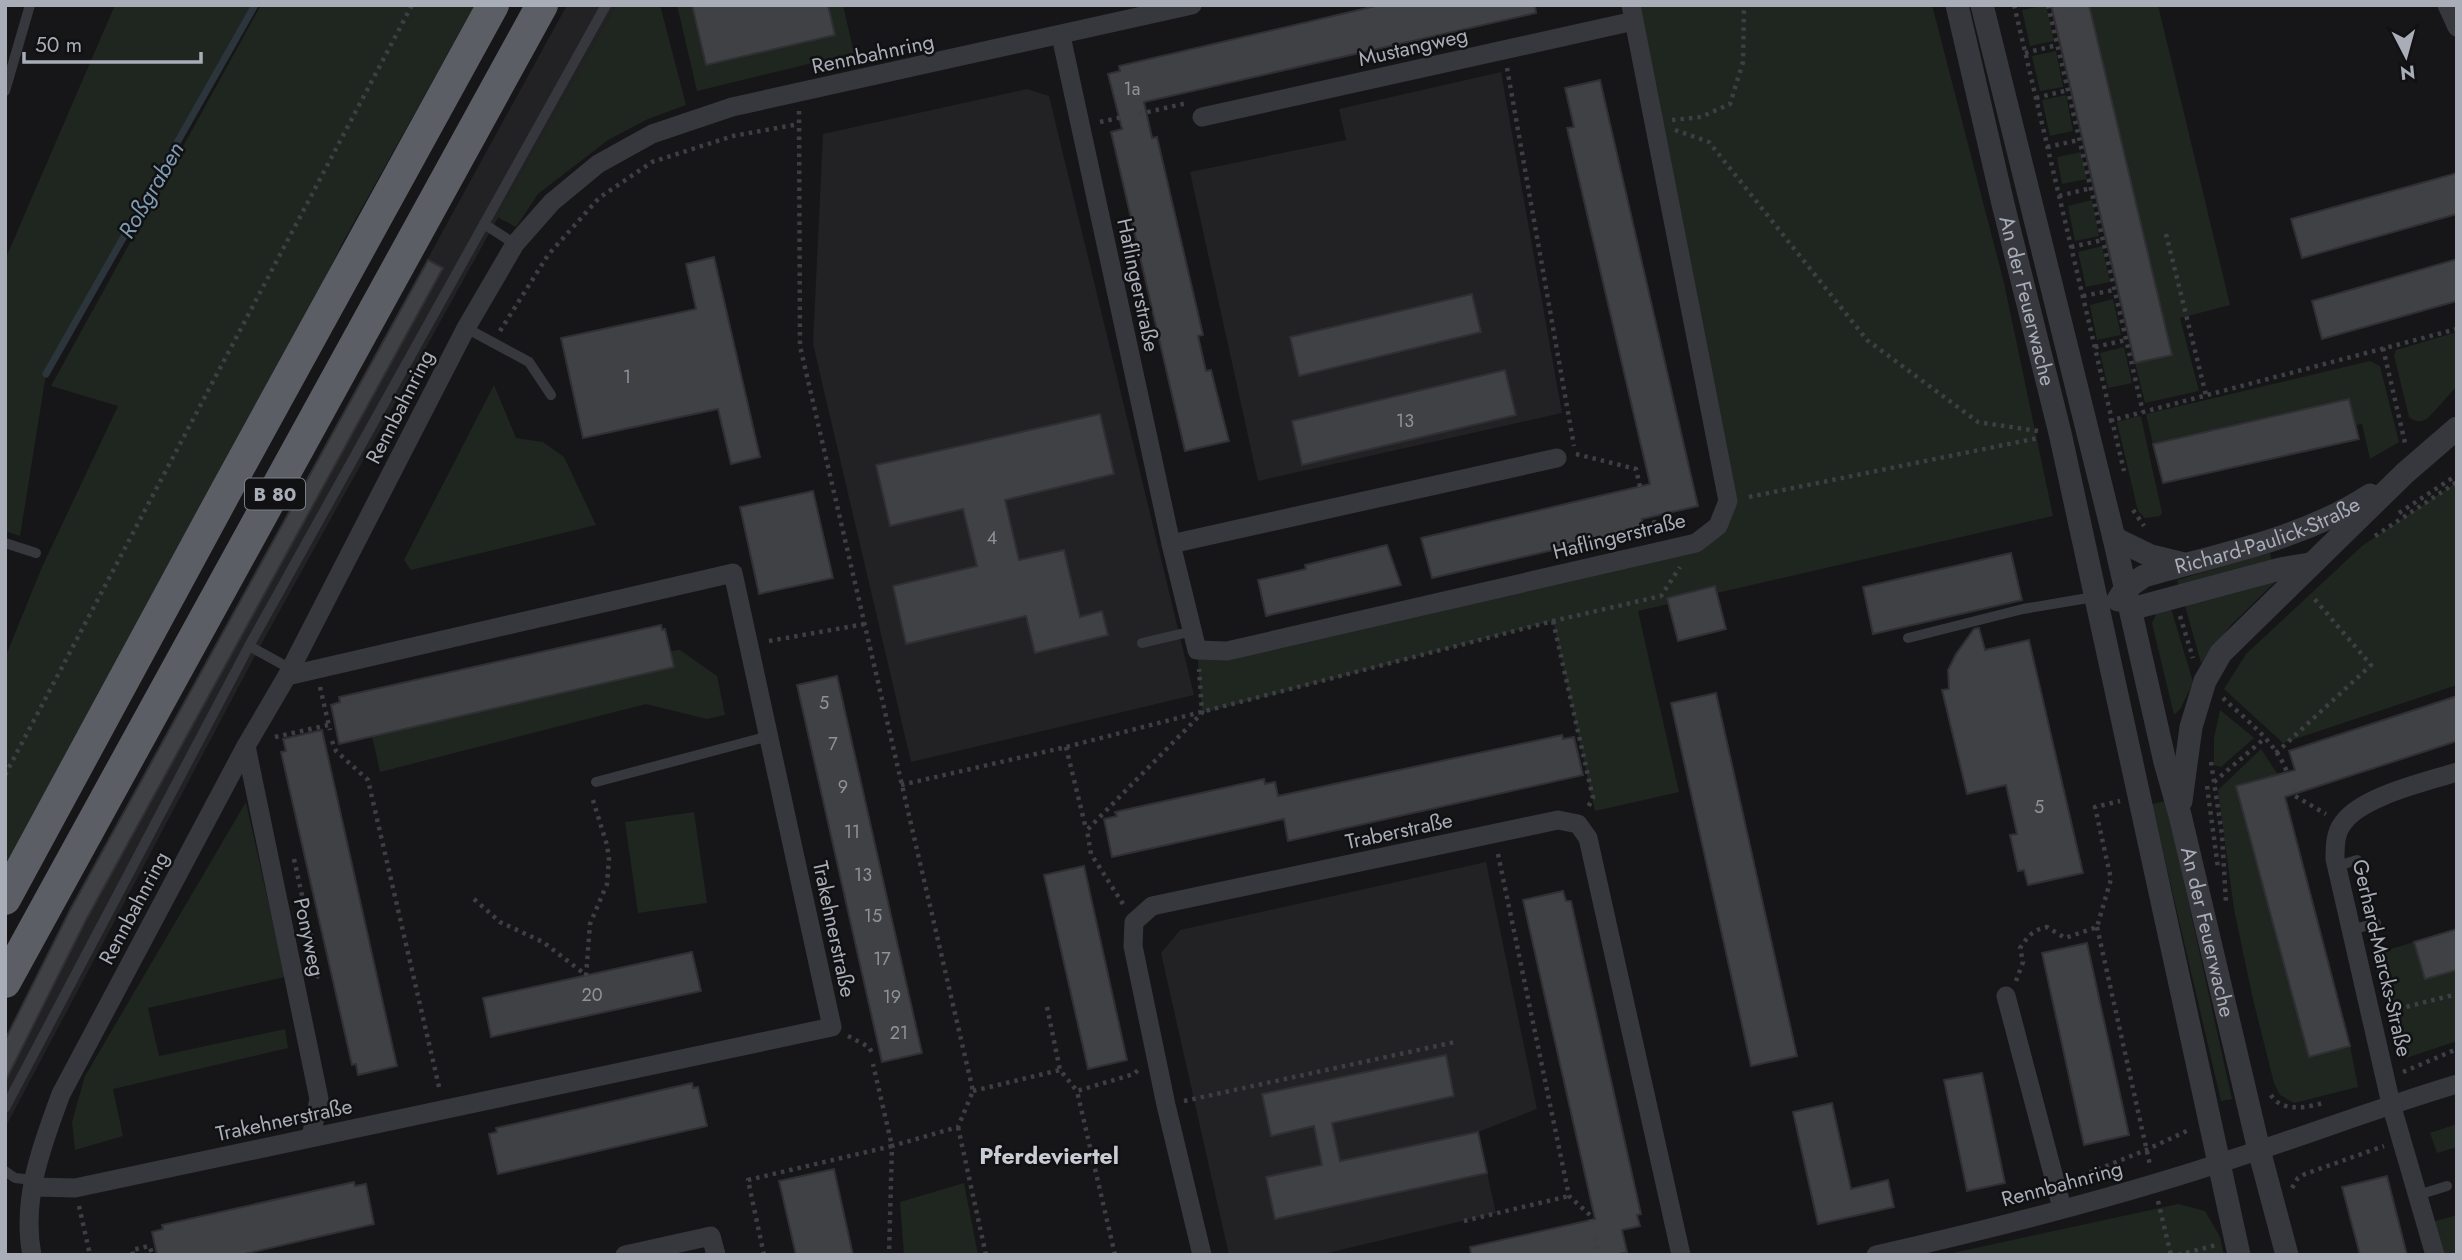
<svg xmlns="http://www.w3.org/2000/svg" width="2462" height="1260" viewBox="0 0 2462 1260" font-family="Jost,sans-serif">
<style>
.built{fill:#222225}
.green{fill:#1e261f}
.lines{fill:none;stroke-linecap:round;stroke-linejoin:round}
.stream{stroke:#2c353c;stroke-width:7}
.building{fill:#404145;stroke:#303034;stroke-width:2}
.path{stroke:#3d3f44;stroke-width:4.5;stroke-dasharray:3.5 5;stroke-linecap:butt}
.service{stroke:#37383d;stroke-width:10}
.minor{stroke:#37383d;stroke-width:19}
.tertiary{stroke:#37383d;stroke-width:23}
.trunk{stroke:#5b5e65;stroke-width:32}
.labels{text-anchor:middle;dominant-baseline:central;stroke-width:5;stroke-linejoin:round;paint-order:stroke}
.number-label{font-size:18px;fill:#8e929b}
.shield{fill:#111113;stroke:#7b7e86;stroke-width:2}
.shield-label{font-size:19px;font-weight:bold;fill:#a8adb8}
.street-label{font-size:21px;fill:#a8adb8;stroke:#111113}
.water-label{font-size:23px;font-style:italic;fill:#7f9bb3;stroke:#111113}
.neighbourhood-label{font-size:23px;font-weight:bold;fill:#c9ccd4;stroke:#111113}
</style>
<rect width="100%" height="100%" fill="#161618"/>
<g class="built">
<polygon points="567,5 616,5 258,650 5,1128 5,1040 70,910"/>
<polygon points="1501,72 1562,413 1258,481 1190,172 1346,140 1339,109"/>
<polygon points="1027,89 1049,96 1194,695 911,762 813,344 823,134"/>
<polygon points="1486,862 1537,1109 1478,1132 1496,1213 1319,1255 1229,1255 1161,953 1180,930"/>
</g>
<g class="green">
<polygon points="115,5 256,5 46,374 20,536 5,531 5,260"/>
<polygon points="261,5 475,5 344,240 146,641 5,895 5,658 42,567 118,406 51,386"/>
<polygon points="616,5 660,5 686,105 648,119 608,140 538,194 516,227 497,217"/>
<polygon points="677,5 843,5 854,53 697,91"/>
<polygon points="1631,5 1932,5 2004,283 2053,516 1638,611 1679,792 1595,811 1553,621 1202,713 1197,650 1696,543 1728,501"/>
<polygon points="2046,5 2054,41 2030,46 2022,10"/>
<polygon points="2089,5 2158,5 2230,305 2180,318 2199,391 2145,403 2135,363 2172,355"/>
<polygon points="2056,51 2063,87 2040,91 2032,56"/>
<polygon points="2066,95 2073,131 2050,136 2042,100"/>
<polygon points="2081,152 2087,179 2062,184 2057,157"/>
<polygon points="2092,200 2099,236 2075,241 2068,206"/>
<polygon points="2102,246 2110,282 2086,287 2078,252"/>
<polygon points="2113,299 2121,335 2097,340 2090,305"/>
<path d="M2457 332V386L2428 418C2421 423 2415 422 2409 417L2394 355 2396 350Z"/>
<polygon points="2124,347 2132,383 2108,388 2100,353"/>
<polygon points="2370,361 2380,366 2399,442 2370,459 2362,424 2355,425 2349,399 2153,444 2146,414"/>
<polygon points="494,385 516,438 543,442 564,457 596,525 411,570 404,560"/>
<polygon points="2139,416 2141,417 2162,513 2160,516 2145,518 2138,511 2117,422"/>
<polygon points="2457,482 2457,685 2283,743 2224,689 2246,654 2362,546"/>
<polygon points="2270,553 2272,562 2179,588 2177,580"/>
<polygon points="2277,580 2231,625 2201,663 2184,602"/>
<polygon points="2170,605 2193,682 2181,708 2174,715 2152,623 2157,612"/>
<polygon points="680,650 717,676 725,715 707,719 646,704 380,772 372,736 673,667 670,651"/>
<polygon points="2220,710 2254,738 2221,767 2214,765 2214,738"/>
<polygon points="2261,749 2278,775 2236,786 2309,1057 2350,1046 2358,1087 2294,1103 2280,1095 2274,1083 2252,995 2234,909 2218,790"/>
<polygon points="2166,801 2232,1099 2221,1101 2152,804"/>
<polygon points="246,802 285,977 148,1008 159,1056 285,1029 288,1048 113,1089 123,1136 75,1150 72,1122 85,1076"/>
<polygon points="694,812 707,903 638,913 625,822"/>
<polygon points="2414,942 2425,979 2457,970 2457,1041 2406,1058 2371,955"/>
<polygon points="2457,1124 2457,1147 2437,1153 2430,1133"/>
<polygon points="964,1183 978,1255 904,1255 900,1202"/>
<polygon points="2178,1204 2205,1211 2220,1237 2224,1255 1952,1255 1953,1253"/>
<polygon points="2457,1215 2457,1255 2442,1255 2432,1222"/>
</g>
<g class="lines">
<polyline class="stream" points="46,374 255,5"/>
</g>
<g class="building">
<polygon points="692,5 828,5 835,35 706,65"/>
<polygon points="1380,5 1535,5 1536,13 1144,102 1152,138 1157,137 1203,335 1198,336 1206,371 1211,370 1229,441 1185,451 1111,132 1122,129 1108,74 1120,71 1119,66"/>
<polygon points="2051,5 2089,5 2172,355 2135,363"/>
<polygon points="1600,80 1698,506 1642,519 1644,529 1432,578 1421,538 1650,484 1567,128 1574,127 1565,88"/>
<polygon points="2457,173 2457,214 2302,258 2291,219"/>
<polygon points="714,257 760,457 731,464 718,409 583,438 561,338 696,309 686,264"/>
<polygon points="2457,259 2457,301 2322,339 2312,301"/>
<polygon points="428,260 443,268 86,920 5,1082 5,1040 70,910"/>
<polygon points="1472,294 1481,332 1299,376 1290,337"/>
<polygon points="1505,370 1516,415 1302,465 1292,421"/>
<polygon points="2349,399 2359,439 2163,483 2153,444"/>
<polygon points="1100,414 1114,474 1005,500 1019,560 1064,550 1080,617 1102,611 1108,635 1035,653 1026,616 906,644 893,586 977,566 963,509 890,526 876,465"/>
<polygon points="813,491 833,578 759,594 740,507"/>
<polygon points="1387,545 1401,585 1266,616 1258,580 1306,569 1305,565"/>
<polygon points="2011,553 2022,600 1873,634 1863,587"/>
<polygon points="1715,586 1726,629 1678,641 1667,598"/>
<polygon points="661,625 662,630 665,629 674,667 339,744 331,705 340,702 339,697"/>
<polygon points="1979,628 1985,650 2029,640 2083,873 2028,885 2024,870 2018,871 2010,835 2017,834 2006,785 1967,794 1942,690 1949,689 1948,670 1956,654 1974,629"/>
<polygon points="837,676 922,1053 882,1062 797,685"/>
<polygon points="1716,693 1797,1056 1751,1066 1671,703"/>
<polygon points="2457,696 2457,741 2285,797 2350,1046 2309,1057 2236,786 2295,770 2289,751"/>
<polygon points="322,730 397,1066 358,1075 356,1064 352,1065 281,752 286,751 283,739"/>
<polygon points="1562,735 1563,739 1574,737 1583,775 1288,841 1284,819 1112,857 1104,819 1117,816 1115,812 1264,779 1265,784 1275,782 1278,796"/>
<polygon points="1084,866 1127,1060 1088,1069 1044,875"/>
<polygon points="1563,891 1566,901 1571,901 1641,1214 1637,1215 1640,1226 1622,1230 1627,1252 1615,1255 1471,1255 1470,1247 1595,1219 1523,900"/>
<polygon points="2457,929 2457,970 2425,979 2414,942"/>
<polygon points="2087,943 2129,1135 2084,1145 2042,953"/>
<polygon points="692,952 701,991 491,1037 483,998"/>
<polygon points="1446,1055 1454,1096 1332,1123 1340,1161 1478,1132 1487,1173 1275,1219 1266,1177 1322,1165 1314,1126 1271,1136 1262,1094"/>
<polygon points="1982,1073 2005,1183 1967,1191 1944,1080"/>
<polygon points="692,1083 693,1088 698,1087 707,1126 498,1174 489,1134 497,1132 496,1128"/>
<polygon points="1832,1103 1851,1189 1888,1180 1894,1207 1818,1224 1793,1112"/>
<polygon points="834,1169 853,1255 796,1255 779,1181"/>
<polygon points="2387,1176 2407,1255 2360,1255 2342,1187"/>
<polygon points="354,1182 355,1186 366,1184 374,1224 240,1255 157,1255 152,1232 163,1229 162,1225"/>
</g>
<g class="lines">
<g class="path">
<polyline points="2014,5 2124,471"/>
<polyline points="2048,5 2143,412"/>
<polyline points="2025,53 2057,45"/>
<polyline points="1507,68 1574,446"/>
<polyline points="2036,98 2068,90"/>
<polyline points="799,111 800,346 973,1091 958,1127 892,1146 889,1255"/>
<polyline points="1139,114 1187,103"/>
<polyline points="1672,120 1701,117 1730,104 1743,62 1744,5"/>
<polyline points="1100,122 1123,117"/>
<polyline points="1675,130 1709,142 1867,340 1978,422 2038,431"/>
<polyline points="2047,147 2079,140"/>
<polyline points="2059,196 2091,188"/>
<polyline points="2166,234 2206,395"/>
<polyline points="2071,247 2103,240"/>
<polyline points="2083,296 2114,290"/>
<polyline points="500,331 548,255 599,198 652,162 733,136 799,124"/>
<polyline points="2095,347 2126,340"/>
<polyline points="2383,348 2405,443"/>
<polyline points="2109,421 2457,329"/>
<polyline points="1576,454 1636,469 1641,491"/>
<polyline points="1749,497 2038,438"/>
<polyline points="2133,510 2144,526"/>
<polyline points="1652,512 1657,533"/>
<polyline points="2399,513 2457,475"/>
<polyline points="2375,536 2457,482"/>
<polyline points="2180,616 2193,658"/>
<polyline points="1553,621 1593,798 1587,809"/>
<polyline points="769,641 865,624"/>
<polyline points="320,687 330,730"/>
<path d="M2223 698C2245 719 2276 742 2287 772"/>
<polyline points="275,737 328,725"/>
<polyline points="332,741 336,751 368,780 440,1091"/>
<polyline points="1066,747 1086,829"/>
<polyline points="2276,753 2371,665 2312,596"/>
<polyline points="2211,762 2222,835 2226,903"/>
<polyline points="5,775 412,5"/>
<polyline points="2214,782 2265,738"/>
<polyline points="901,785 1066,747 1553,621 1661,596 1680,567"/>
<polyline points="2207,786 2218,868"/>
<polyline points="2293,788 2295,796 2326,814"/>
<polyline points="1498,854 1569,1196 1590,1215 1592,1225"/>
<polyline points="294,859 319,973 316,979"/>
<polyline points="474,899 500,922 543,942 586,975"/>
<polyline points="1123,904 1091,854 1087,830 1202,713 1199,669"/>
<polyline points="2097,927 2150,1165"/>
<polyline points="586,976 590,924 607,884 609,859 607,845 592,797"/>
<path d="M2016 981 2023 962 2020 948C2028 936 2033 930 2047 927L2065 938 2097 927 2111 879 2095 807 2120 801"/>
<polyline points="1047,1007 1060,1070 1077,1091"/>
<polyline points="2390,1011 2457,994"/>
<polyline points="848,1036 869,1047 872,1053"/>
<polyline points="2403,1072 2457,1049"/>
<polyline points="973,1091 1060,1070"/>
<path d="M2271 1095C2281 1112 2306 1108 2323 1103"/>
<polyline points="1184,1101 1455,1042"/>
<polyline points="958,1127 986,1255"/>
<polyline points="2074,1179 2146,1150 2191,1129"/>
<polyline points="2292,1188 2298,1178 2305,1174 2384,1146"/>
<polyline points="2158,1201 2171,1255"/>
<polyline points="79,1206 90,1255"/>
<polyline points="1464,1221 1569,1196"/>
<polyline points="1595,1237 1599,1255"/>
<polyline points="133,1255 132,1250 149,1246 153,1255"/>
<polyline points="764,1255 748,1180 892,1146 873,1064"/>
<polyline points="1115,1255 1077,1091 1134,1074 1138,1070"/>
<polyline points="2178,1255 2216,1245"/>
</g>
<g class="service">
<polyline points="5,91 30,5"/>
<polyline points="484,224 515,244"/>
<polyline points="466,328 529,362 551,395"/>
<polyline points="5,543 36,553"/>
<polyline points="1908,638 2023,609 2094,597"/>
<polyline points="1142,643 1193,631"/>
<polyline points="249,646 291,669"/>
<polyline points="596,782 769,736"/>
<polyline points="2337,866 2357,860"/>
<polyline points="2351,930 2376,923"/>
<polyline points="5,1108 249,646 606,5"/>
<polyline points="5,1171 15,1178 34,1180"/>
<polyline points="2418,1195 2447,1186"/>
</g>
<g class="minor">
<polyline points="2447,5 2457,27"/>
<polyline points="1061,36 1171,544 1197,650 1227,651 1696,543 1718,526 1728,501 1631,5"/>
<polyline points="1202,117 1634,21"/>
<polyline points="1171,544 1557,458"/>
<polyline points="246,746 319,1099 311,1137"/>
<polyline points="2006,996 2062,1208"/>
<polyline points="33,1187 75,1188 832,1027 733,573 287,676"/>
<path d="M32 1255C21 1200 42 1145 61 1094L246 746 287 676 466 328 515 244 552 202 598 164 652 134 732 107 1192 5"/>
<polyline points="625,1255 711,1236 716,1255"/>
<polyline points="1202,1255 1166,1105 1133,946 1134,922 1152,906 1558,820 1578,824 1588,838 1681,1255"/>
<path d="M1876 1255C1991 1229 2107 1200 2220 1163 2299 1138 2377 1108 2457 1084"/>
<path d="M2435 1255 2391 1104 2335 859C2335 847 2335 833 2343 823 2362 796 2426 782 2457 772"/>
</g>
<g class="tertiary">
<path id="s1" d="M1957 5 2003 204 2060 433 2239 1255"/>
<path id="s2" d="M1982 5 2114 538 2165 762 2180 815 2259 1150 2287 1255"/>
<polyline points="2114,538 2151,556 2184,564"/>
<path id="s3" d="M2118 600 2125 589 2144 576C2220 554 2303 539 2370 495"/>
<polyline points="2131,609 2280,569 2310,564"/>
<polyline points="2181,801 2191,727 2205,681 2221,653 2405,473 2457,428"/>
</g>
<g class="trunk">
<polyline points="5,899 226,491 493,5"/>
<polyline points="5,982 542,5"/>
</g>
</g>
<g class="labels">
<g class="number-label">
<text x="1132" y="89">1a</text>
<text x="627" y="377">1</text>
<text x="1405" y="421">13</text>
<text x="992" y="538">4</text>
<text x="824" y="703">5</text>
<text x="833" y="744">7</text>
<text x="843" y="787">9</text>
<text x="2039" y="807">5</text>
<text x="852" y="832">11</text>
<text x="863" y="875">13</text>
<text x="873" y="916">15</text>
<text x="882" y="959">17</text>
<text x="592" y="995">20</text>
<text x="892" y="997">19</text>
<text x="899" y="1033">21</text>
</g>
<rect class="shield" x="245" y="478.5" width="60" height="31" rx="5"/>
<g class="shield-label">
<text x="275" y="494">B 80</text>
</g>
<g class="street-label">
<text transform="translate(1413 47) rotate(-13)">Mustangweg</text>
<text transform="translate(873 54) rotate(-12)">Rennbahnring</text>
<text transform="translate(1138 285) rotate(78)">Haflingerstraße</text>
<text stroke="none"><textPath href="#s1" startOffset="304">An der Feuerwache</textPath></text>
<text transform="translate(400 407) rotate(-63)">Rennbahnring</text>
<text stroke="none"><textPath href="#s3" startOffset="166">Richard-Paulick-Straße</textPath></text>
<text transform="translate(1619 536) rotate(-14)">Haflingerstraße</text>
<text transform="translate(1399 831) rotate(-12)">Traberstraße</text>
<text transform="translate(134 908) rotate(-62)">Rennbahnring</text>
<text transform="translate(834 929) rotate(78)">Trakehnerstraße</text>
<text stroke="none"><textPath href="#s2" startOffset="954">An der Feuerwache</textPath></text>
<text transform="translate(309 937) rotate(78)">Ponyweg</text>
<text transform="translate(2382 958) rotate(77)">Gerhard-Marcks-Straße</text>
<text transform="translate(284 1120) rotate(-12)">Trakehnerstraße</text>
<text transform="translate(2062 1184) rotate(-15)">Rennbahnring</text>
</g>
<g class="water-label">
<text transform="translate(151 190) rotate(-60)">Roßgraben</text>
</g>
<g class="neighbourhood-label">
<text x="1049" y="1156">Pferdeviertel</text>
</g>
</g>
<rect width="2462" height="1260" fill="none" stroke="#a8adb8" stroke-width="14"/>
<g transform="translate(2406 56) rotate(174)" stroke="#111113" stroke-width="5" paint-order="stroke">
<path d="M0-5L12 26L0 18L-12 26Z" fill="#a8adb8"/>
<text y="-10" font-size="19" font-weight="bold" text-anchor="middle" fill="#a8adb8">N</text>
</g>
<path d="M24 52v10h177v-10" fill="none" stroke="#a8adb8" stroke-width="3.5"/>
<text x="35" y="52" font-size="21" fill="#a8adb8" stroke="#111113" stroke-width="5" paint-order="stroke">50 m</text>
</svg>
